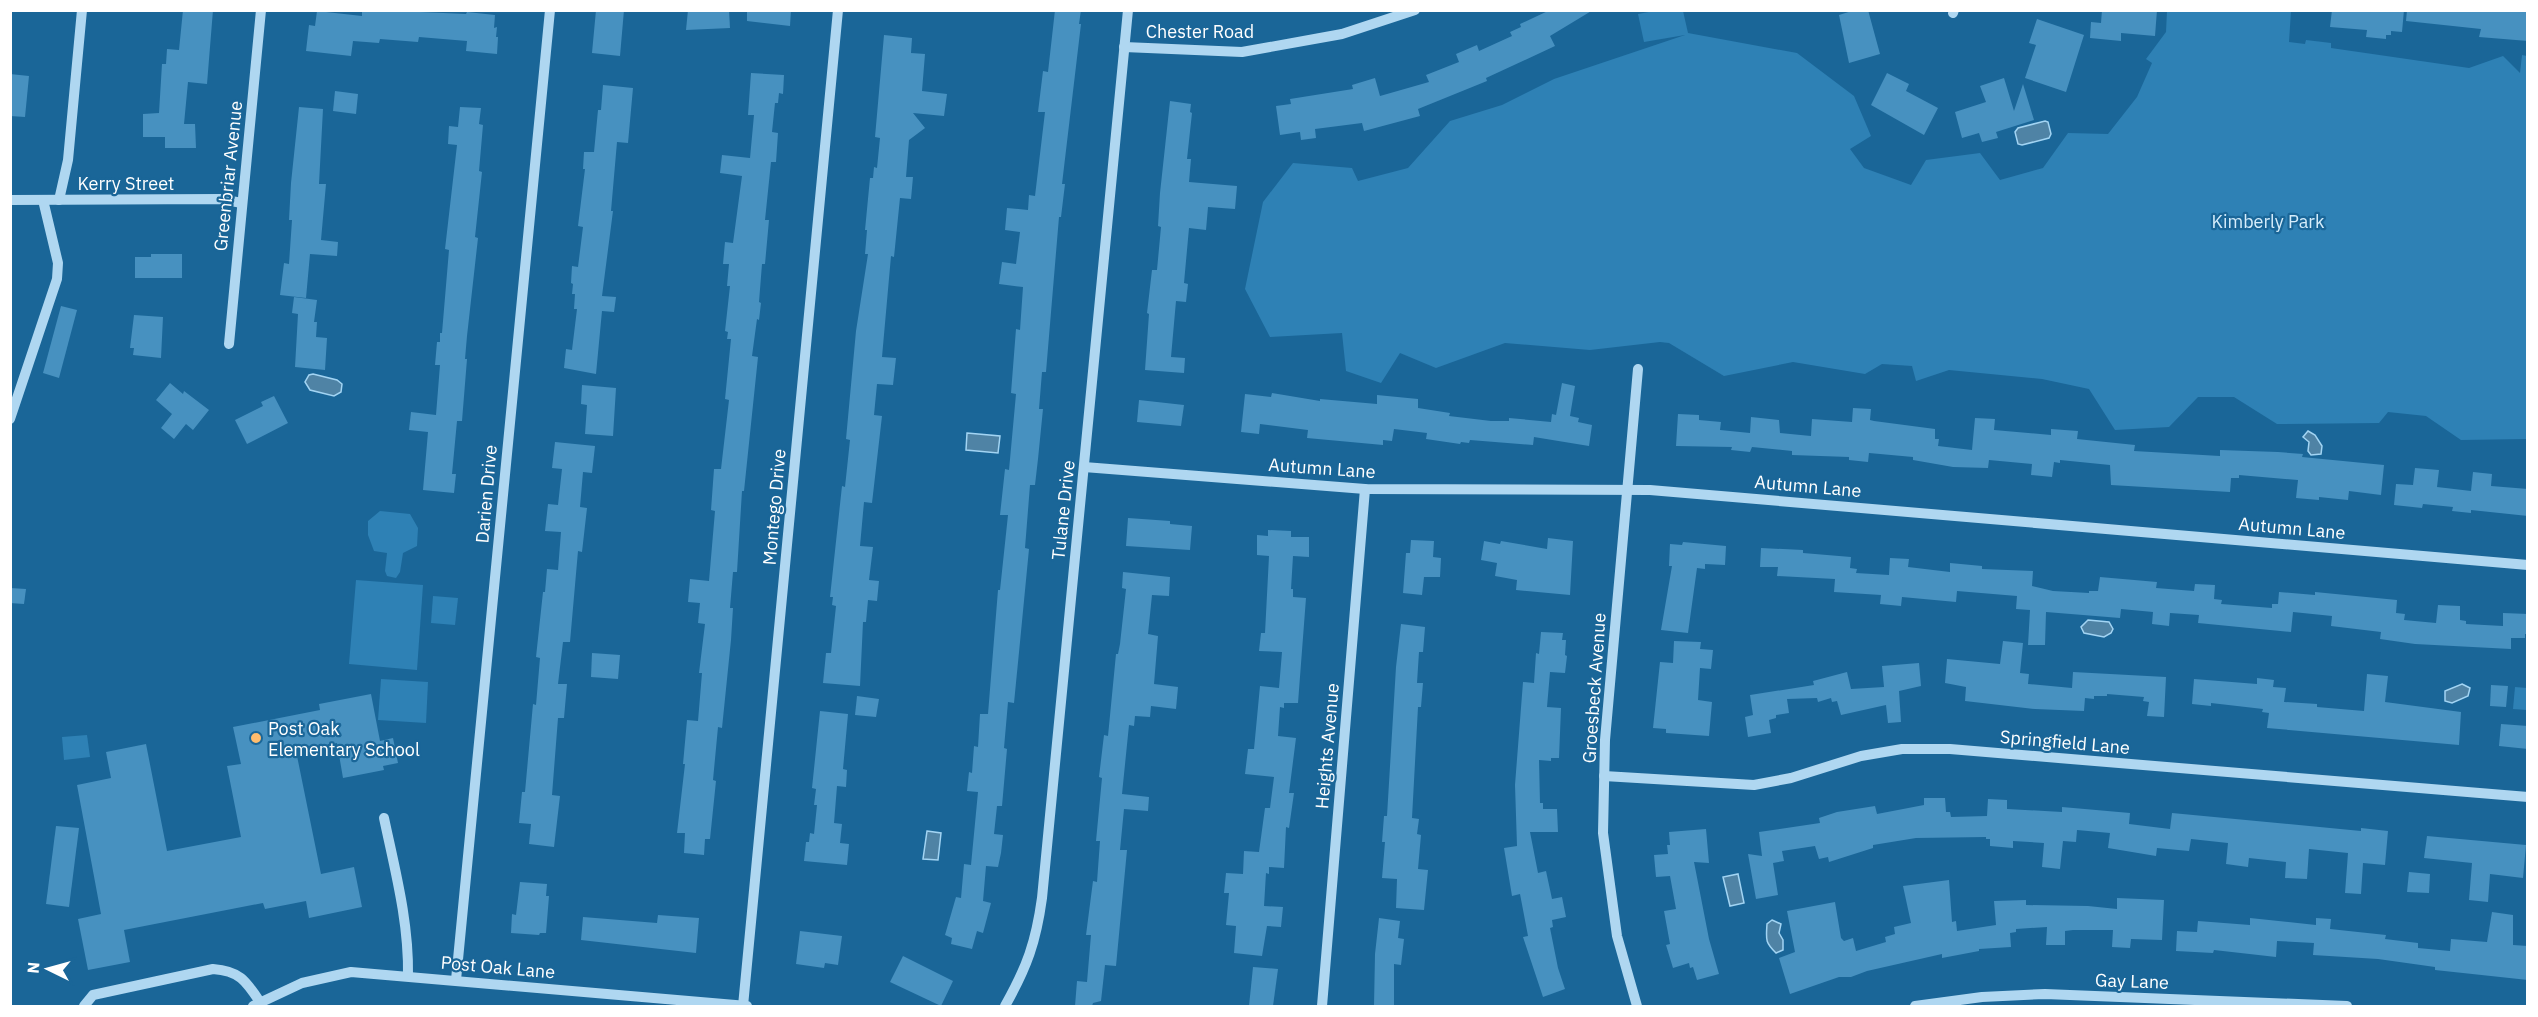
<svg xmlns="http://www.w3.org/2000/svg" width="2538" height="1017" viewBox="0 0 2538 1017" font-family="'IBM Plex Sans',sans-serif">
<style>
.green{fill:#2e81b5}
.water{fill:#4f83a5;stroke:#a2d4f3;stroke-width:1.5}
.building{fill:#4791c0}
.lines{fill:none;stroke-linecap:round;stroke-linejoin:round}
.minor{stroke:#afd7f1;stroke-width:10}
.poi-dot{fill:#ffbd6e;stroke:#1a6698;stroke-width:2}
.labels{text-anchor:middle;dominant-baseline:central;stroke-width:4.5;stroke-linejoin:round;paint-order:stroke}
.street-label{font-size:18px;fill:#fff;stroke:#1a6698}
.park-label{font-size:18px;fill:#d6edfb;stroke:#1a6698}
.poi-label{font-size:18px;fill:#fff;stroke:#1a6698;text-anchor:start}
</style>
<rect width="100%" height="100%" fill="#1a6698"/>
<g class="green">
<polygon points="1654,11 1683,11 1688,33 1797,53 1854,96 1871,136 1850,149 1864,168 1911,185 1926,160 1980,153 2000,180 2043,168 2068,133 2108,134 2137,97 2152,63 2146,59 2166,32 2167,11 2291,11 2289,42 2305,44 2306,40 2331,43 2331,48 2469,68 2503,56 2520,73 2522,55 2527,56 2527,439 2461,440 2426,416 2388,412 2379,423 2277,424 2234,397 2198,397 2169,427 2115,430 2089,389 2042,379 1949,370 1916,381 1912,366 1882,364 1865,374 1793,362 1724,376 1669,343 1660,342 1590,350 1505,343 1436,368 1400,353 1381,383 1346,371 1342,333 1270,337 1245,289 1263,202 1293,163 1352,168 1358,181 1408,168 1450,121 1502,105 1554,79 1685,35 1644,42 1638,14"/>
<polygon points="380,511 410,514 418,528 417,546 403,553 400,572 396,578 387,576 385,571 387,553 374,551 368,535 368,521"/>
<polygon points="356,580 423,585 417,670 349,664"/>
<polygon points="433,596 458,598 455,625 431,623"/>
<polygon points="381,679 428,682 426,723 378,720"/>
<polygon points="2515,687 2527,688 2527,710 2513,709"/>
<polygon points="87,735 90,757 64,760 62,737"/>
</g>
<g class="water">
<polygon points="2045,121 2048,122 2051,134 2049,138 2022,145 2018,144 2015,132 2018,128"/>
<polygon points="313,374 337,380 342,384 341,392 334,396 310,390 305,382 309,375"/>
<polygon points="2308,431 2315,435 2322,446 2321,454 2311,455 2308,451 2309,442 2303,437"/>
<polygon points="967,433 1000,436 998,453 966,450"/>
<polygon points="2088,620 2109,622 2113,629 2111,633 2104,637 2084,633 2081,627"/>
<polygon points="2462,684 2470,688 2468,696 2452,703 2445,701 2445,691"/>
<polygon points="927,831 941,833 938,860 923,859"/>
<polygon points="1738,874 1744,903 1730,906 1723,877"/>
<path d="M1772 920 1781 924 1779 933 1783 940V950L1776 953C1765 942 1766 940 1767 924Z"/>
</g>
<g class="building">
<polygon points="183,10 213,10 207,84 188,82 184,124 195,124 196,148 165,148 165,137 143,137 143,114 159,113 162,64 166,64 167,49 179,50"/>
<polygon points="375,10 466,14 467,12 495,15 494,28 497,27 496,37 498,37 497,54 466,51 467,41 419,37 418,42 380,39 379,43 353,41 351,56 306,51 309,25 315,26 317,11 362,16 362,11"/>
<polygon points="596,10 624,10 620,56 592,53"/>
<polygon points="688,10 729,10 730,28 686,30"/>
<polygon points="747,10 791,10 790,26 747,21"/>
<polygon points="1055,10 1081,10 1079,24 1081,24 1062,184 1065,184 1061,217 1059,217 1046,372 1042,372 1039,409 1043,409 1038,459 1035,485 1030,485 1025,548 1029,549 1020,642 1014,703 1008,702 1004,748 1007,749 1002,806 997,806 994,834 1003,835 1001,853 998,867 986,866 983,901 991,903 983,933 977,931 972,949 951,944 952,938 945,935 956,897 961,898 964,864 971,865 978,792 967,791 969,772 972,773 974,746 978,747 980,714 988,714 998,590 1000,590 1008,515 1000,515 1005,469 1009,470 1016,394 1011,393 1016,329 1020,330 1023,287 999,284 1002,262 1016,264 1020,232 1005,230 1007,208 1028,210 1029,195 1035,196 1045,112 1038,112 1043,71 1048,72"/>
<polygon points="1550,10 1593,10 1550,36 1555,46 1486,78 1487,81 1418,109 1420,116 1364,131 1362,123 1315,129 1316,138 1301,140 1300,132 1280,135 1276,106 1291,104 1290,99 1353,89 1352,85 1375,78 1380,96 1429,82 1426,75 1459,62 1456,54 1477,45 1479,51 1512,36 1510,32 1521,27 1520,24"/>
<polygon points="1855,10 1868,10 1880,54 1849,63 1839,15"/>
<polygon points="2102,10 2157,10 2155,36 2121,33 2121,41 2090,38 2091,22 2101,23"/>
<polygon points="2332,10 2404,10 2402,32 2391,31 2391,35 2386,35 2386,39 2366,37 2367,30 2330,27"/>
<polygon points="2407,10 2528,10 2528,41 2479,37 2481,29 2406,21"/>
<polygon points="2037,19 2084,35 2066,92 2025,78 2036,45 2029,43"/>
<polygon points="884,35 912,38 911,53 925,54 922,91 947,94 944,116 913,113 925,128 909,140 906,177 913,177 911,199 900,198 894,257 891,256 882,357 896,358 893,385 877,384 874,415 882,416 872,503 864,502 860,546 873,547 869,580 879,581 877,601 868,600 866,622 863,622 860,686 823,683 826,653 831,653 836,606 832,605 833,597 830,597 842,486 845,487 850,440 846,439 856,331 868,254 865,254 867,230 865,230 870,178 873,178 874,167 877,168 880,138 875,137"/>
<polygon points="751,73 784,75 783,94 779,93 778,103 775,103 772,132 778,133 776,162 771,162 765,220 769,220 765,264 762,264 759,302 761,303 759,320 757,319 752,356 758,357 744,491 742,491 737,572 733,572 730,608 733,608 731,640 722,728 718,727 713,780 716,781 710,839 705,839 704,855 684,853 685,833 677,833 685,764 683,764 687,720 698,721 702,673 699,673 705,624 698,623 700,603 688,602 690,579 709,581 715,511 711,510 714,469 721,469 729,400 725,399 731,339 727,339 728,332 725,331 730,286 727,286 729,264 723,264 725,242 733,243 742,176 720,173 722,155 750,158 754,115 748,115"/>
<polygon points="1887,73 1909,84 1906,91 1938,108 1924,135 1871,105"/>
<polygon points="10,74 29,76 25,117 10,116"/>
<polygon points="2004,78 2014,111 2023,84 2034,120 1996,132 1998,138 1982,142 1979,133 1962,138 1955,112 1986,102 1980,86"/>
<polygon points="603,85 633,88 628,143 617,142 611,211 613,211 602,296 616,297 614,312 602,311 596,374 564,368 566,349 572,350 577,309 574,309 575,294 572,294 573,284 571,283 572,266 578,267 583,227 578,226 585,169 583,169 584,152 594,152 598,110 601,110"/>
<polygon points="335,91 358,94 356,114 333,111"/>
<polygon points="1170,101 1191,104 1190,112 1192,113 1187,159 1191,159 1189,182 1237,186 1235,209 1208,207 1206,230 1189,228 1184,283 1188,284 1186,302 1176,301 1171,357 1185,358 1184,373 1145,370 1149,314 1147,313 1152,270 1157,270 1161,227 1158,226 1160,193"/>
<polygon points="299,107 323,109 319,184 326,184 321,240 338,242 337,256 310,254 306,298 280,295 284,263 289,264 292,220 289,220 291,183"/>
<polygon points="460,107 481,108 479,124 483,125 479,171 482,172 475,237 478,238 467,336 465,359 467,359 462,421 457,421 452,474 456,474 454,493 423,490 428,432 409,430 411,412 436,415 440,365 435,365 437,342 440,342 440,333 442,333 449,250 445,249 457,145 448,144 449,126 458,127"/>
<polygon points="151,254 182,254 182,278 135,278 135,257 151,257"/>
<polygon points="294,297 317,300 314,322 317,322 316,337 327,338 325,370 295,367 298,314 292,313"/>
<polygon points="61,306 77,310 59,378 43,373"/>
<polygon points="134,315 163,317 161,358 133,355 134,348 130,348"/>
<polygon points="170,383 183,394 184,391 209,410 193,430 186,424 174,439 161,428 172,414 156,400"/>
<polygon points="1562,383 1575,386 1570,416 1579,418 1578,422 1592,425 1589,446 1534,437 1533,445 1470,440 1469,443 1461,442 1460,444 1426,439 1427,433 1394,429 1392,441 1383,440 1383,445 1307,438 1308,430 1260,424 1259,434 1241,432 1245,394 1271,397 1272,393 1320,401 1320,399 1377,404 1377,395 1418,399 1418,408 1450,413 1449,416 1491,421 1509,421 1509,418 1551,422 1552,414 1556,415"/>
<polygon points="582,385 616,388 613,436 585,434 587,405 581,404"/>
<polygon points="274,396 288,423 247,444 235,420 263,406 261,402"/>
<polygon points="1139,400 1184,405 1181,426 1137,422"/>
<polygon points="1853,408 1871,409 1870,420 1874,421 1935,429 1935,439 1939,439 1938,446 1972,450 1975,418 1995,419 1994,430 2051,435 2051,429 2078,431 2077,439 2135,445 2134,451 2220,456 2220,450 2278,452 2303,454 2302,457 2384,465 2381,495 2349,491 2348,500 2319,497 2319,500 2296,498 2298,480 2239,475 2239,478 2231,478 2230,492 2111,485 2110,465 2060,460 2060,463 2054,462 2052,477 2031,475 2032,464 1989,460 1988,468 1953,467 1913,460 1913,457 1869,453 1868,462 1849,460 1849,457 1792,455 1792,451 1752,447 1750,452 1731,450 1732,447 1676,446 1678,414 1699,415 1699,420 1721,422 1720,430 1750,433 1751,417 1779,420 1780,433 1811,436 1812,419 1852,422"/>
<polygon points="555,442 595,446 592,473 583,472 580,507 587,508 582,552 578,551 570,642 563,642 558,684 567,684 564,718 558,718 552,795 560,796 554,847 529,844 531,824 519,823 522,792 525,792 533,704 536,705 540,658 536,657 543,592 545,592 547,569 558,570 561,532 545,531 548,504 558,505 562,469 552,468"/>
<polygon points="2415,468 2439,470 2437,487 2471,491 2473,472 2492,474 2491,486 2528,489 2528,516 2471,510 2471,513 2452,511 2453,507 2423,504 2422,508 2394,505 2396,484 2413,485"/>
<polygon points="1128,518 1170,521 1170,524 1192,526 1190,550 1126,546"/>
<polygon points="1268,530 1291,531 1291,537 1309,537 1309,557 1293,556 1291,589 1293,589 1293,597 1306,598 1298,703 1284,703 1284,708 1280,707 1278,736 1296,738 1289,793 1294,793 1289,828 1286,827 1284,868 1269,867 1269,874 1266,873 1264,906 1283,907 1281,927 1267,926 1262,956 1234,953 1236,926 1226,925 1229,893 1224,893 1226,873 1243,874 1244,851 1259,852 1265,808 1270,808 1274,777 1245,774 1248,749 1254,749 1260,686 1279,688 1282,652 1259,651 1261,633 1265,633 1269,556 1257,555 1257,535 1268,536"/>
<polygon points="1548,538 1573,541 1570,595 1516,590 1517,580 1495,576 1497,563 1481,560 1484,541 1500,544 1501,541 1547,549"/>
<polygon points="1411,540 1434,541 1433,557 1441,558 1440,577 1424,577 1422,595 1403,593 1406,553 1410,553"/>
<polygon points="1683,542 1726,546 1725,565 1705,564 1705,569 1697,568 1688,633 1661,630 1672,566 1669,566 1670,544 1682,545"/>
<polygon points="1761,548 1803,550 1803,553 1851,557 1850,568 1857,569 1856,573 1889,575 1890,558 1909,559 1908,567 1950,572 1950,563 1982,566 1982,569 2033,571 2032,586 2053,591 2089,593 2089,591 2098,591 2100,577 2157,582 2156,588 2194,591 2195,584 2215,585 2214,599 2222,600 2221,604 2272,608 2272,604 2278,604 2279,592 2315,595 2315,592 2397,600 2396,613 2405,614 2404,620 2436,623 2438,605 2460,606 2460,620 2466,621 2466,624 2503,626 2503,613 2528,614 2528,634 2525,634 2525,638 2511,638 2511,649 2415,644 2380,639 2381,632 2331,626 2332,616 2293,612 2291,632 2198,623 2199,615 2170,613 2169,626 2152,624 2153,612 2121,609 2120,618 2046,612 2045,645 2028,645 2030,610 2016,609 2017,596 1957,591 1956,602 1902,597 1901,606 1880,604 1881,595 1834,592 1835,579 1777,576 1778,567 1760,567"/>
<polygon points="1123,572 1170,577 1169,596 1152,595 1148,634 1158,636 1154,684 1178,687 1176,709 1151,706 1150,717 1135,716 1134,726 1129,725 1122,794 1149,797 1148,811 1124,809 1120,850 1127,850 1116,966 1105,965 1101,1001 1093,1003 1092,1006 1075,1006 1077,981 1087,982 1091,935 1086,935 1093,881 1097,882 1100,841 1096,841 1102,778 1099,777 1104,735 1108,736 1116,654 1118,654 1120,644 1126,589 1122,588"/>
<polygon points="10,588 26,589 24,604 10,603"/>
<polygon points="1401,624 1425,627 1423,652 1419,652 1417,683 1423,683 1421,707 1418,707 1412,818 1419,819 1417,834 1421,835 1418,869 1428,870 1424,910 1396,908 1397,879 1382,878 1385,842 1382,842 1384,816 1387,816 1396,667"/>
<polygon points="1541,632 1563,633 1562,640 1566,640 1565,655 1567,656 1565,673 1550,672 1547,707 1561,708 1559,758 1551,758 1551,761 1539,760 1540,803 1543,803 1543,809 1557,809 1558,832 1530,832 1538,873 1546,871 1552,899 1562,897 1566,917 1552,920 1553,927 1550,928 1558,968 1565,989 1543,997 1523,937 1528,936 1520,894 1512,896 1504,848 1517,846 1515,785 1523,682 1534,683 1536,653 1539,654"/>
<polygon points="1674,641 1701,642 1700,649 1713,650 1711,669 1700,668 1698,700 1712,702 1709,736 1666,733 1666,729 1653,728 1660,662 1673,663"/>
<polygon points="2003,641 2023,643 2020,673 2029,674 2028,684 2072,688 2073,672 2166,677 2164,717 2147,716 2149,702 2143,701 2144,697 2107,694 2107,696 2094,696 2094,699 2085,698 2084,711 2035,709 1965,701 1966,687 1945,683 1947,659 2000,664"/>
<polygon points="592,653 620,655 618,679 591,677"/>
<polygon points="1919,663 1921,686 1899,691 1901,722 1888,723 1886,705 1841,715 1837,701 1832,702 1831,698 1818,702 1817,698 1787,699 1789,713 1776,715 1776,718 1769,720 1771,733 1748,737 1745,717 1753,715 1750,695 1814,685 1813,681 1847,672 1851,689 1884,687 1882,666"/>
<polygon points="2367,674 2388,676 2385,702 2461,712 2459,745 2267,728 2269,713 2262,712 2263,709 2211,703 2211,706 2192,704 2194,679 2257,684 2257,678 2274,680 2273,687 2286,688 2284,702 2317,704 2317,707 2364,711"/>
<polygon points="2491,685 2508,686 2506,707 2490,706"/>
<polygon points="371,694 380,741 393,738 398,763 383,766 384,770 343,778 337,743 296,751 321,874 354,867 362,907 309,918 306,901 265,909 263,903 124,930 130,962 88,970 78,919 101,914 77,785 111,778 106,752 146,744 167,851 241,837 227,766 241,764 233,727 320,710 319,704"/>
<polygon points="857,696 879,699 876,717 855,715"/>
<polygon points="820,711 848,714 843,769 847,770 846,787 837,786 834,823 842,824 840,843 849,844 847,865 804,861 806,842 809,842 810,833 814,834 817,805 814,805 816,789 812,788"/>
<polygon points="2501,724 2528,726 2528,749 2499,746"/>
<polygon points="1924,798 1945,798 1946,812 1950,812 1951,817 1987,816 1988,799 2007,800 2007,809 2062,812 2062,807 2130,813 2129,824 2170,829 2172,813 2361,831 2361,828 2388,831 2385,865 2363,863 2361,894 2345,893 2348,853 2309,849 2307,879 2285,878 2286,862 2249,858 2248,867 2226,864 2228,843 2191,839 2189,851 2157,848 2156,856 2108,848 2110,833 2077,830 2076,842 2063,841 2060,869 2042,867 2044,843 2013,841 2013,848 1990,846 1990,839 1986,839 1986,837 1916,838 1873,845 1873,848 1829,862 1828,857 1819,859 1815,846 1782,851 1784,861 1773,863 1778,895 1756,899 1748,854 1762,856 1759,832 1820,823 1819,818 1837,812 1875,806 1877,814 1924,805"/>
<polygon points="56,826 79,828 69,907 46,904"/>
<polygon points="1706,829 1709,863 1694,862 1709,939 1719,974 1697,980 1693,967 1690,968 1689,963 1673,968 1666,945 1670,944 1664,911 1676,909 1670,876 1656,877 1654,855 1668,854 1667,845 1670,845 1669,832"/>
<polygon points="2427,836 2526,845 2523,878 2490,874 2488,902 2469,900 2472,863 2424,858"/>
<polygon points="2409,872 2430,874 2429,893 2407,892"/>
<polygon points="1949,880 1952,922 1956,921 1957,931 1996,925 1994,901 2026,900 2026,905 2088,906 2117,909 2117,898 2164,900 2162,940 2131,939 2130,948 2112,947 2113,930 2073,930 2065,931 2065,945 2046,945 2047,927 2016,929 2016,932 2010,933 2011,947 1979,949 1979,951 1942,958 1942,954 1867,971 1851,977 1839,977 1790,994 1779,958 1795,952 1787,911 1835,902 1841,938 1844,941 1853,938 1856,951 1886,942 1885,937 1895,934 1894,927 1911,923 1903,886"/>
<polygon points="520,882 547,884 546,896 549,896 546,933 540,933 539,935 511,933 512,914 516,915"/>
<polygon points="2492,912 2513,915 2513,945 2528,946 2528,980 2435,970 2435,967 2378,959 2313,955 2314,943 2277,941 2276,957 2214,950 2213,953 2176,951 2177,931 2197,932 2198,921 2250,925 2250,918 2316,925 2316,918 2331,919 2330,929 2386,935 2385,939 2418,943 2418,948 2450,951 2451,939 2487,942"/>
<polygon points="658,915 699,918 696,953 581,940 583,917 657,923"/>
<polygon points="1379,918 1400,921 1398,938 1404,939 1401,965 1394,964 1394,1006 1374,1006 1375,954"/>
<polygon points="800,931 842,936 838,965 825,963 824,968 796,964"/>
<polygon points="903,956 953,981 941,1006 890,982"/>
<polygon points="1253,967 1278,969 1273,1006 1249,1006"/>
</g>
<g class="lines">
<g class="minor">
<polyline points="1953,13 1954,10"/>
<polyline points="1124,47 1242,52 1342,34 1415,10"/>
<polyline points="10,200 220,199 242,203"/>
<polyline points="59,200 68,160 82,10"/>
<polyline points="229,344 261,10"/>
<polyline points="10,419 57,279 58,263 43,200"/>
<polyline points="1084,467 1365,489 1650,490 2528,565"/>
<polyline points="1604,776 1754,785 1791,778 1861,756 1902,749 1950,749 2528,797"/>
<path d="M384 818C395 870 409 922 408 976"/>
<polyline points="456,980 550,10"/>
<path d="M84 1006 93 995 213 969C240 971 246 981 260 1002"/>
<polyline points="253,1006 302,983 351,972 747,1006"/>
<polyline points="743,1006 838,10"/>
<path d="M1005 1006C1027 967 1036 942 1042 898L1128 10"/>
<polyline points="1322,1006 1365,489"/>
<polyline points="1637,1006 1617,936 1603,833 1605,740 1638,369"/>
<polyline points="1915,1006 1982,997 2045,994 2347,1006"/>
</g>
</g>
<circle class="poi-dot" cx="256" cy="738" r="6"/>
<g class="labels">
<g class="street-label">
<text x="1200" y="31">Chester Road</text>
<text transform="translate(228 176) rotate(-84)">Greenbriar Avenue</text>
<text x="126" y="183">Kerry Street</text>
<text transform="translate(1322 468) rotate(4)">Autumn Lane</text>
<text transform="translate(1808 486) rotate(5)">Autumn Lane</text>
<text transform="translate(486 494) rotate(-85)">Darien Drive</text>
<text transform="translate(774 507) rotate(-85)">Montego Drive</text>
<text transform="translate(1063 510) rotate(-84)">Tulane Drive</text>
<text transform="translate(2292 528) rotate(5)">Autumn Lane</text>
<text transform="translate(1594 688) rotate(-86)">Groesbeck Avenue</text>
<text transform="translate(2065 742) rotate(5)">Springfield Lane</text>
<text transform="translate(1327 746) rotate(-85)">Heights Avenue</text>
<text transform="translate(498 967) rotate(5)">Post Oak Lane</text>
<text transform="translate(2132 981) rotate(2)">Gay Lane</text>
</g>
<g class="park-label">
<text x="2268" y="221">Kimberly Park</text>
</g>
<g class="poi-label">
<text x="268" y="728">Post Oak<tspan x="268" dy="21">Elementary School</tspan></text>
</g>
</g>
<rect width="2538" height="1017" fill="none" stroke="#ffffff" stroke-width="24"/>
<g transform="translate(48 969) rotate(275)" stroke="#1a6698" stroke-width="4.5" paint-order="stroke">
<path d="M0-4.5L10 22L0 15L-10 22Z" fill="#ffffff"/>
<text y="-9" font-size="16" font-weight="bold" text-anchor="middle" fill="#ffffff">N</text>
</g>
</svg>
